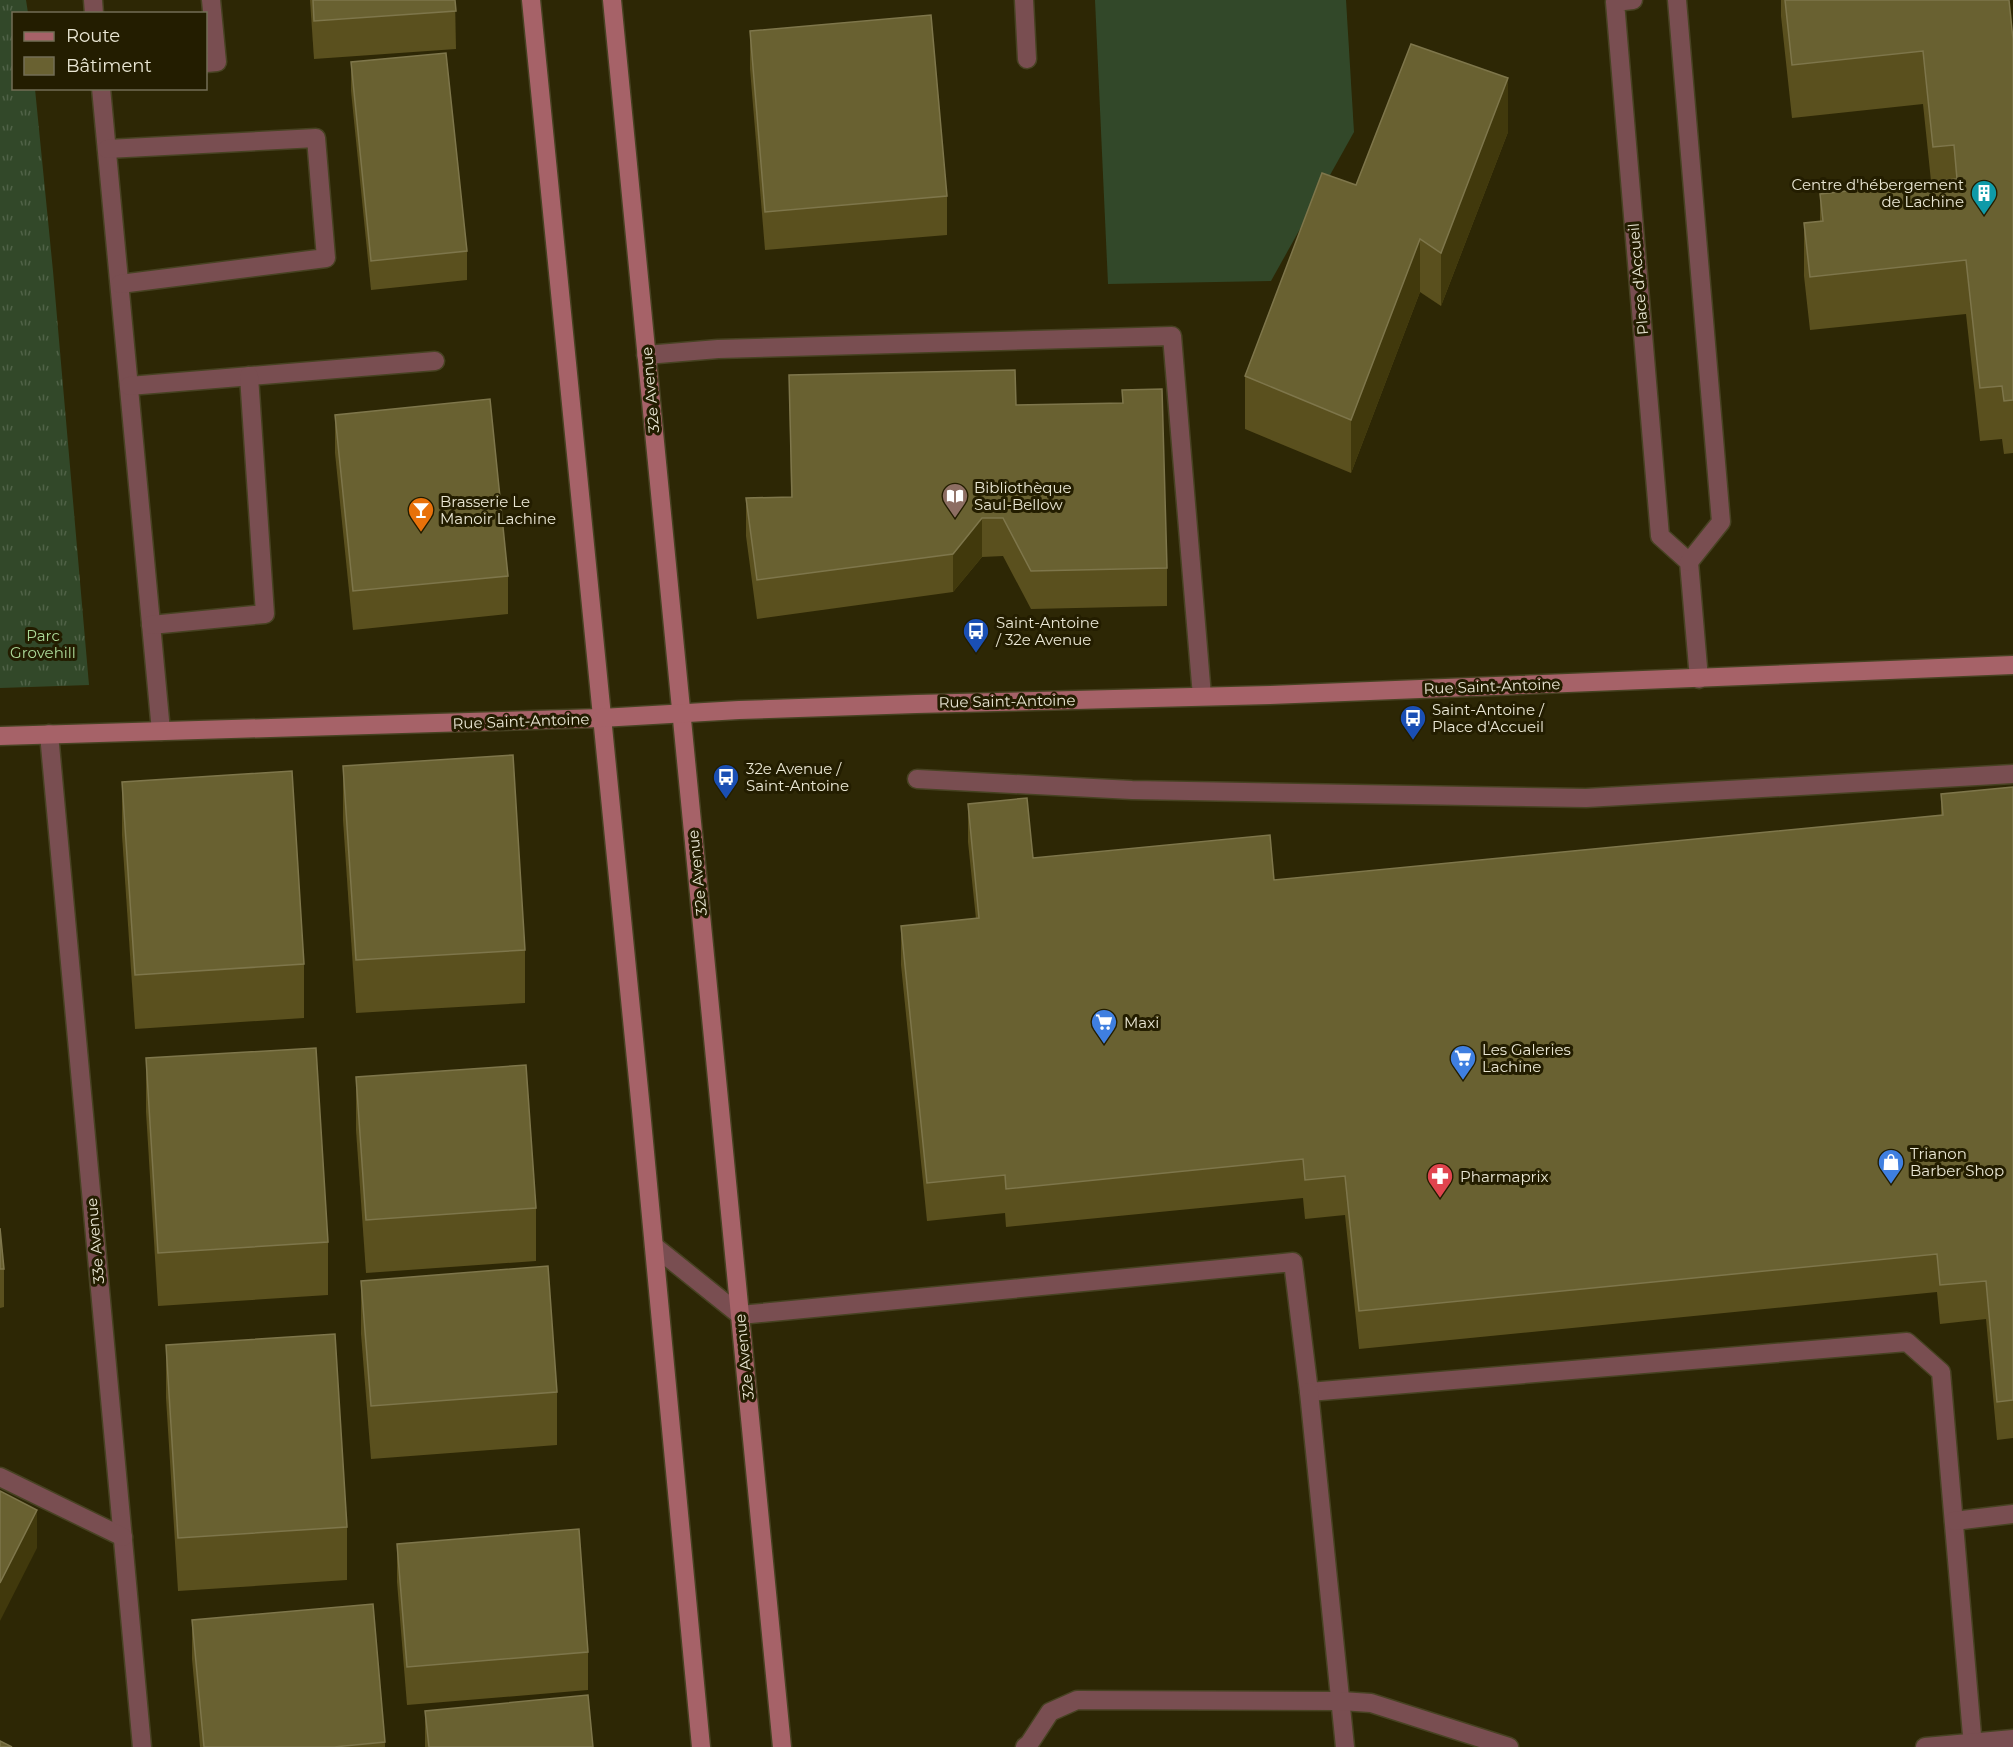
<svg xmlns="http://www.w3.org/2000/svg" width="2013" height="1747" viewBox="0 0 2013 1747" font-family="Montserrat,sans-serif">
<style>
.grass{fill:url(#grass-tufts)}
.garden{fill:#324829}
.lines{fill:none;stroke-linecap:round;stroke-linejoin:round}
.lane-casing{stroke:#474222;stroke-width:21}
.street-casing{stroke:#474222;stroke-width:21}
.secondary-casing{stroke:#474222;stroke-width:21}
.lane{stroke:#794e51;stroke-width:18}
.street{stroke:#794e51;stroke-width:18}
.secondary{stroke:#a66268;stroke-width:18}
.wall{fill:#5a501e}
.shaded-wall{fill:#41390c}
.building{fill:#696131;stroke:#7e764b;stroke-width:1.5}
.labels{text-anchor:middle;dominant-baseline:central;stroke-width:6;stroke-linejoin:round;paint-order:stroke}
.poi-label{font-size:15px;fill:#eae7d4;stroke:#231d00;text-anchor:start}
.street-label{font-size:15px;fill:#eae7d4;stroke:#231d00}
.park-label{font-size:15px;fill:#addb99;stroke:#231d00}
</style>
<defs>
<pattern id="grass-tufts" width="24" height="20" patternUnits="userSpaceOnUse" patternTransform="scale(1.5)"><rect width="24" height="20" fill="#324829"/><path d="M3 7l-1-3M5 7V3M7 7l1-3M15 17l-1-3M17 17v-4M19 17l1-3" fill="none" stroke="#506247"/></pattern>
</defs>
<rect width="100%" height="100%" fill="#2d2705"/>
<polygon class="grass" points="0,0 26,0 28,13 14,14 14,88 35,89 53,271 89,685 0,688"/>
<polygon class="garden" points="1095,0 1346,0 1354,132 1271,281 1108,284"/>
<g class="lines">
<g class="lane-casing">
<g id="lane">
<polyline points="93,0 94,14"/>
<polyline points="1024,0 1027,59"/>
<polyline points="1633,0 1615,2 1660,536 1689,562 1699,679"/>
<polyline points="1677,0 1721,522 1689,562"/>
<polyline points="206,63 217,62 211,0"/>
<polyline points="101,88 161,731"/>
<polyline points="107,149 316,138 326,258 120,284"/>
<polyline points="646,355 718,349 1172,336 1202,696"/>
<polyline points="129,386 435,361"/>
<polyline points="151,625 265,614 249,376"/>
<polyline points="917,779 1132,790 1586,798 2013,774"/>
<polyline points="654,1246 740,1315 1293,1262 1309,1392 1907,1342 1941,1372 1973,1747"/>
<polyline points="1309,1392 1345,1747"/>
<polyline points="1954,1521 2013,1514"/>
<polyline points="1025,1747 1029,1744 1050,1712 1077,1700 1341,1701 1371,1703 1509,1747"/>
<polyline points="1925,1747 2013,1739"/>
</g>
</g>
<g class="street-casing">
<g id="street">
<polyline points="49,734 142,1747"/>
<polyline points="0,1477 123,1537"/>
</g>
</g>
<g class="secondary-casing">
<g id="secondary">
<polyline points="531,0 641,1110 701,1747"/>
<polyline points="612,0 782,1747"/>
<polyline points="0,736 601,718 739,710 916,704 1270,695 2013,665"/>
</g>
</g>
<use href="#lane" class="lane"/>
<use href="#street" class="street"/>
<use href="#secondary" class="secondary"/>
</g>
<g class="wall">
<polygon points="310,0 455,0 456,49 314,59"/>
<polygon points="1781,0 2009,0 2013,39 2013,453 2004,454 2002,439 1980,441 1966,314 1810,330 1804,276 1804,223 1820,221 1820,194 1931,181 1923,104 1792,118 1781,16"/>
<polygon points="750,31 947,196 947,235 765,250 750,69"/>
<polygon points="351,62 467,251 467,280 371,290 351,91"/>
<polygon points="1508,132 1441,306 1420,292 1351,473 1245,429 1245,376 1356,185"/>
<polygon points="789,375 1016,405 1122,403 1122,390 1167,568 1167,606 1031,609 1003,556 982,557 953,592 757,619 746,536 746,498 791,497"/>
<polygon points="335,415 508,576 508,614 353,630 335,453"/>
<polygon points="343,766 525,950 525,1003 356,1013 343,820"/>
<polygon points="122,782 304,964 304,1018 135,1029 122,835"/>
<polygon points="2013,787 2013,1438 1997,1440 1986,1319 1940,1324 1937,1292 1359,1349 1345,1215 1305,1219 1303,1198 1006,1227 1005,1213 927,1221 901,965 901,926 976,919 968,842 968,804 1033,858 1274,880 1941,815 1941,794"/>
<polygon points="146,1058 328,1242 328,1295 158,1306 146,1112"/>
<polygon points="356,1077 536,1208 536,1261 366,1273 356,1130"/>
<polygon points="0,1228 4,1269 4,1307 0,1308"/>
<polygon points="361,1281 557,1392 557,1445 371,1459 361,1334"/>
<polygon points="166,1345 347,1527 347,1580 178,1591 166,1398"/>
<polygon points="397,1544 588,1652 588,1690 407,1705 397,1582"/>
<polygon points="192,1620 385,1742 385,1747 200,1747 192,1659"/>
<polygon points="425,1711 593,1747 425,1747"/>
</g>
<g class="shaded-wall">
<polygon points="1508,78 1508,132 1441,306 1441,253"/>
<polygon points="1420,239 1420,292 1351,473 1351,420"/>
<polygon points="982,518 982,557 953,592 953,554"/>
<polygon points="37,1510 37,1548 0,1621 0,1583"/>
</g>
<g class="building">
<polygon points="313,0 455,0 456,11 314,21"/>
<polygon points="1785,0 2009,0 2013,39 2013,400 2004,401 2002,386 1980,388 1966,260 1810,277 1804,223 1823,221 1820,194 1957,179 1954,145 1933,147 1923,51 1792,65"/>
<polygon points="931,15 947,196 765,212 750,31"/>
<polygon points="1411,44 1508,78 1441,253 1420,239 1351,420 1245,376 1322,173 1356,185"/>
<polygon points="446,53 467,251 371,261 351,62"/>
<polygon points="1015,370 1016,405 1123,403 1122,390 1162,389 1167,568 1031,571 1003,518 982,518 953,554 757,580 746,498 792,497 789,375"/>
<polygon points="490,399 508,576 353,591 335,415"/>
<polygon points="513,755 525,950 356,960 343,766"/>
<polygon points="292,771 304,964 135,975 122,782"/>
<polygon points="2013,787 2013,1400 1997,1402 1986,1281 1940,1285 1937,1254 1359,1311 1345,1176 1305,1180 1303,1159 1006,1189 1005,1175 927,1183 901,926 979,918 968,804 1027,798 1033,858 1270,835 1274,880 1943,815 1941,794"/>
<polygon points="316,1048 328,1242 158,1253 146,1058"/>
<polygon points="526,1065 536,1208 366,1220 356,1077"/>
<polygon points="0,1228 4,1269 0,1269"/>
<polygon points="548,1266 557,1392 371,1406 361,1281"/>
<polygon points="335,1334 347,1527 178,1538 166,1345"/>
<polygon points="0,1491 37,1510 0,1583"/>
<polygon points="579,1529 588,1652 407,1667 397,1544"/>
<polygon points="373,1604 385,1742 334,1747 204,1747 192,1620"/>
<polygon points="588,1695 593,1747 429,1747 425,1711"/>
<polygon points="0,1741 12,1747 0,1747"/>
</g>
<defs>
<g id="building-pin" transform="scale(1.35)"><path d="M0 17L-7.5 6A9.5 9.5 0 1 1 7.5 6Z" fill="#0f9aa8" stroke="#231d00"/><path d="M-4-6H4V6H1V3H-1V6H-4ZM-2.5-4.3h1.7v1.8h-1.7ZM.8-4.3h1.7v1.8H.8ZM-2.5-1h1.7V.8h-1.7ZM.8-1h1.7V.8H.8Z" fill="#fff"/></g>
<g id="library-pin" transform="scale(1.35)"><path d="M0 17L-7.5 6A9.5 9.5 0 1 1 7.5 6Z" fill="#8d6e63" stroke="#231d00"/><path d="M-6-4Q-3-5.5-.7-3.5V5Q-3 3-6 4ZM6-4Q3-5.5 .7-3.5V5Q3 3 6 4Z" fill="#fff"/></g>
<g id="bar-pin" transform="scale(1.35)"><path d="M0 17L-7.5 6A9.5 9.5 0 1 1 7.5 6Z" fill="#e8710a" stroke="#231d00"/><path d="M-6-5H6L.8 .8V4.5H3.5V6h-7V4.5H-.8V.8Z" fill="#fff"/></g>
<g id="bus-pin" transform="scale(1.35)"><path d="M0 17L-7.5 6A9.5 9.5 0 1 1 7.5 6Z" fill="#1a4fb4" stroke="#231d00"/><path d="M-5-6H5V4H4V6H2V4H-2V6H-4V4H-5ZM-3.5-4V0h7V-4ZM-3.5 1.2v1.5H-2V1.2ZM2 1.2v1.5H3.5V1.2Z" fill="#fff"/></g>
<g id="supermarket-pin" transform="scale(1.35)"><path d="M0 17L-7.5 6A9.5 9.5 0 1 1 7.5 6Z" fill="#3f7fe0" stroke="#231d00"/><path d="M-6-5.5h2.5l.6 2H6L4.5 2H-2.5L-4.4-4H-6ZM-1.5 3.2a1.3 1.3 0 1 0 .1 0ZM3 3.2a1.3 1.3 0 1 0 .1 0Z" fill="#fff"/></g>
<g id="shop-pin" transform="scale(1.35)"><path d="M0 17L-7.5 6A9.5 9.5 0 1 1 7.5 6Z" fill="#3f7fe0" stroke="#231d00"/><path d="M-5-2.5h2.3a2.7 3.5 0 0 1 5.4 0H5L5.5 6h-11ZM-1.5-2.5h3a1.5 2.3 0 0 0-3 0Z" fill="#fff"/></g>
<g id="pharmacy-pin" transform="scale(1.35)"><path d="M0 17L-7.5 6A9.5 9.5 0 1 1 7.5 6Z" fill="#e0444e" stroke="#231d00"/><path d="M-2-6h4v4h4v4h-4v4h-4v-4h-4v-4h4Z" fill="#fff"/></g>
</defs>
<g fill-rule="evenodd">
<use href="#building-pin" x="1984" y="193"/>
<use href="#library-pin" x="955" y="496"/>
<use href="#bar-pin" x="421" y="510"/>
<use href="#bus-pin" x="976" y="631"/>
<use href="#bus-pin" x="1413" y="718"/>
<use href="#bus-pin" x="726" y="777"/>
<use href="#supermarket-pin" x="1104" y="1022"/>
<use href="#supermarket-pin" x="1463" y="1058"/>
<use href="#shop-pin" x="1891" y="1162"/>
<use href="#pharmacy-pin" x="1440" y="1176"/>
</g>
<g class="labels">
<g class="poi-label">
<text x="1964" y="184" text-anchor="end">Centre d'hébergement<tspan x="1964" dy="17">de Lachine</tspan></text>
<text x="974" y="487">Bibliothèque<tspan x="974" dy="17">Saul-Bellow</tspan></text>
<text x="440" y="501">Brasserie Le<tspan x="440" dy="17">Manoir Lachine</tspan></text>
<text x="996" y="622">Saint-Antoine<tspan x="996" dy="17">/ 32e Avenue</tspan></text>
<text x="1432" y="709">Saint-Antoine /<tspan x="1432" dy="17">Place d'Accueil</tspan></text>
<text x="746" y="768">32e Avenue /<tspan x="746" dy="17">Saint-Antoine</tspan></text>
<text x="1124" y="1022">Maxi</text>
<text x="1482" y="1049">Les Galeries<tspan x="1482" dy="17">Lachine</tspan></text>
<text x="1910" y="1153">Trianon<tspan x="1910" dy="17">Barber Shop</tspan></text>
<text x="1460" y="1176">Pharmaprix</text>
</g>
<g class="street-label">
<text transform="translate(1638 279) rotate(-95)">Place d'Accueil</text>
<text transform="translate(650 390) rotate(-95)">32e Avenue</text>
<text transform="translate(1492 686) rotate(-2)">Rue Saint-Antoine</text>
<text transform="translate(1007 701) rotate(-1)">Rue Saint-Antoine</text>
<text transform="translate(521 721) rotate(-2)">Rue Saint-Antoine</text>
<text transform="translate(697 873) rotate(-96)">32e Avenue</text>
<text transform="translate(95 1241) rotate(-95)">33e Avenue</text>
<text transform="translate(744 1357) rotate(-96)">32e Avenue</text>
</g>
<g class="park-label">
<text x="43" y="635">Parc<tspan x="43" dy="17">Grovehill</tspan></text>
</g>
</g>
<rect x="12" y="12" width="195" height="78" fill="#231d00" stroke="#736e55" stroke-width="1.5"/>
<rect x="24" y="32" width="30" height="9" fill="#a66268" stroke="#736e55" stroke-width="1.5"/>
<text x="66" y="42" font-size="18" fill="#eae7d4">Route</text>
<rect x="24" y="57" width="30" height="18" fill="#696131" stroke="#736e55" stroke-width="1.5"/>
<text x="66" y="72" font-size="18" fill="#eae7d4">Bâtiment</text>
</svg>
